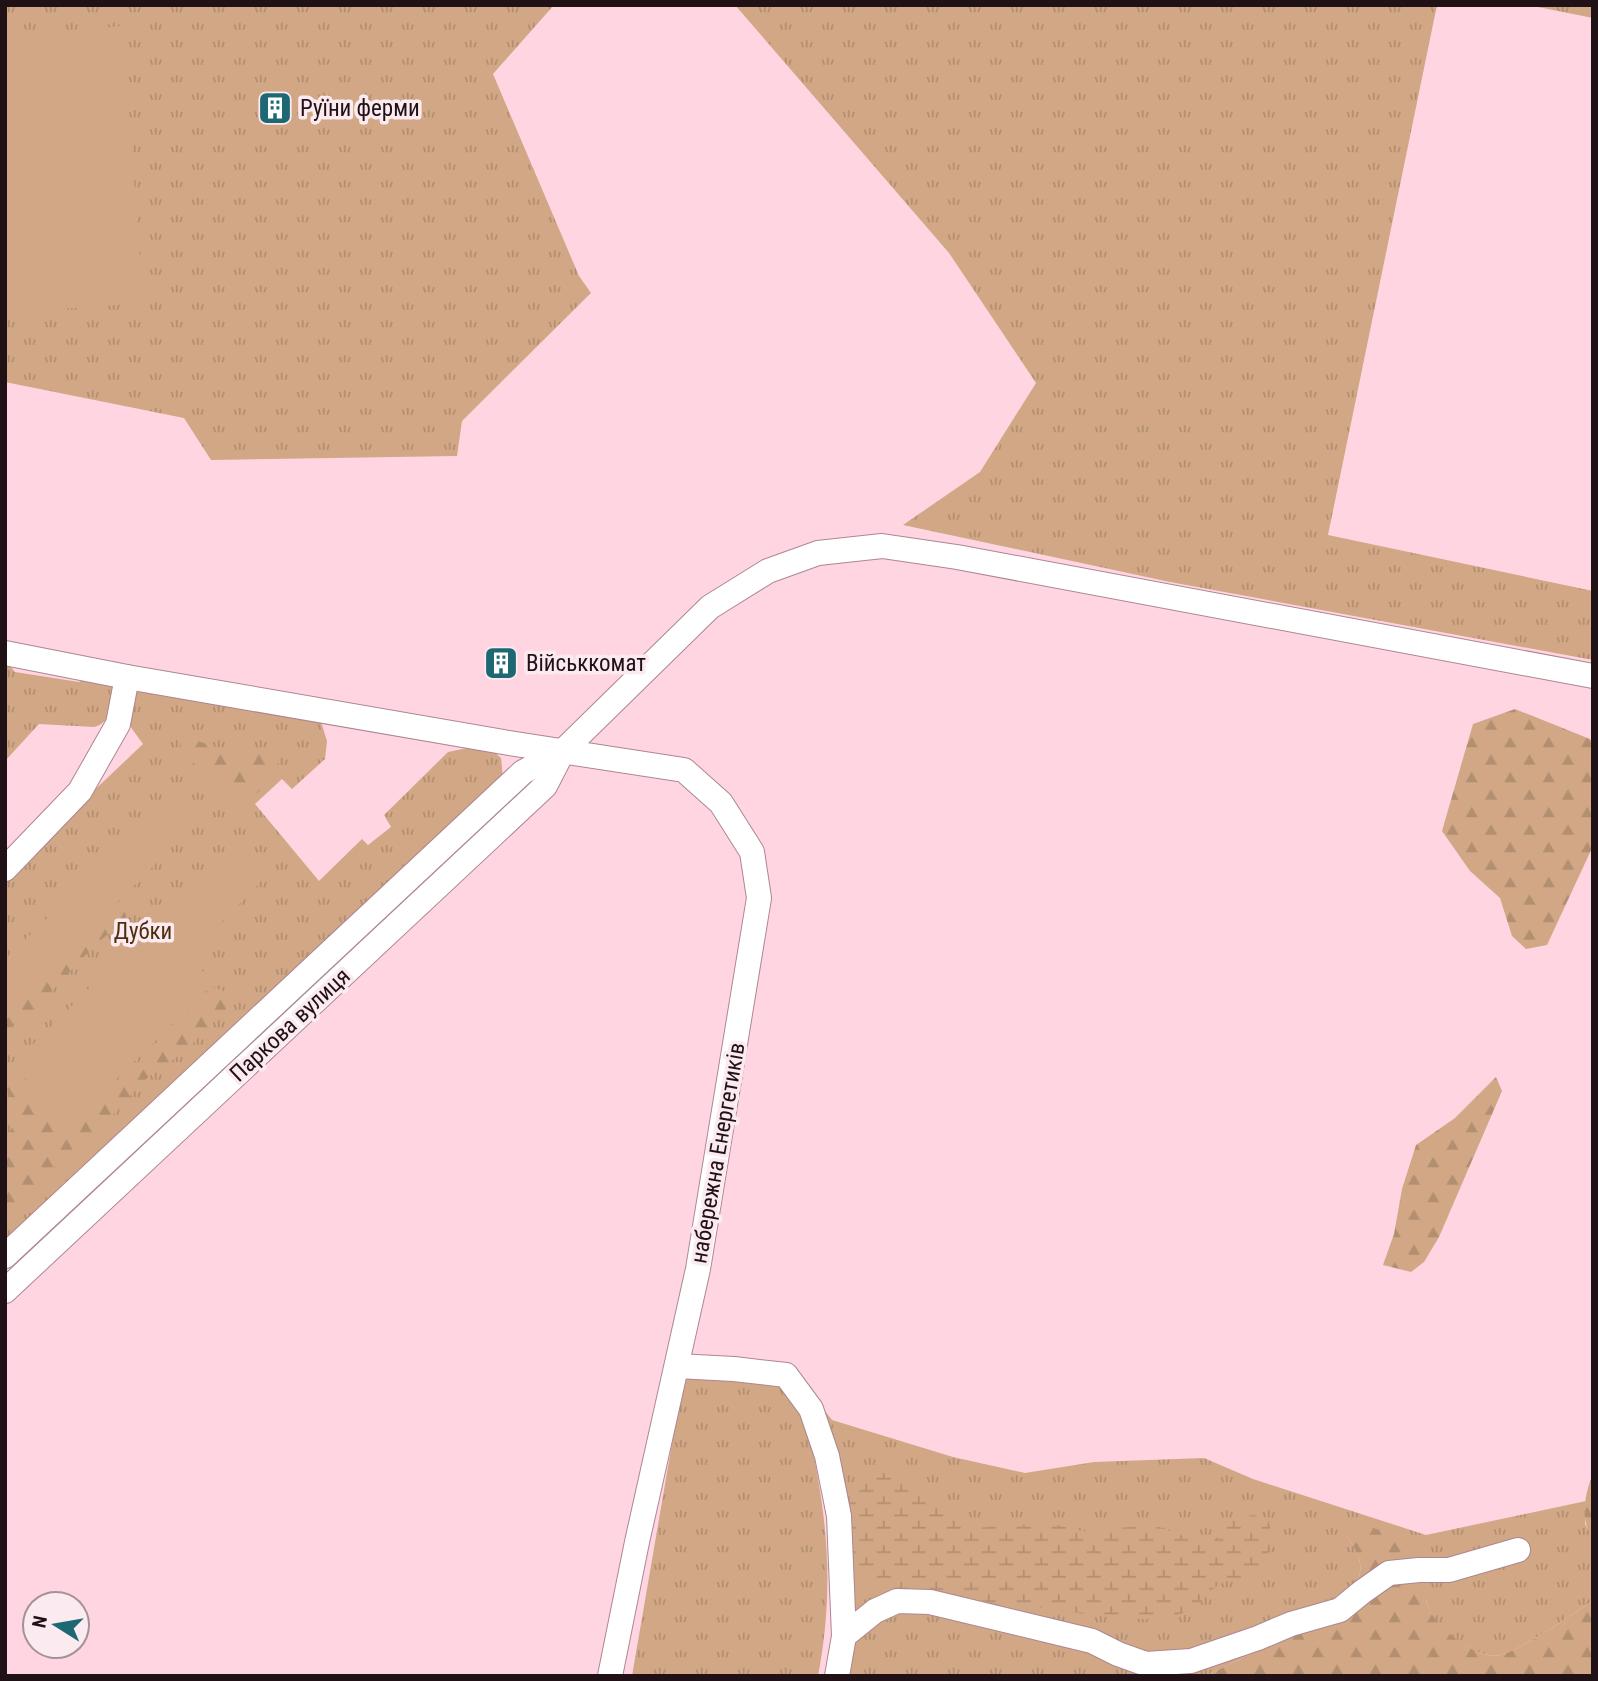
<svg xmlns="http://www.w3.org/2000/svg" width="1598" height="1681" viewBox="0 0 1598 1681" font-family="'Roboto Condensed',sans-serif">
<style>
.grass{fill:url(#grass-tufts)}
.forest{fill:url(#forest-firs)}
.wetland{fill:url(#wetland-marsh)}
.pitch{fill:#d1a785}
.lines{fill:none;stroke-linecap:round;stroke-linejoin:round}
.minor-casing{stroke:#ac8791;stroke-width:26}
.minor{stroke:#fff;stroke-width:24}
.labels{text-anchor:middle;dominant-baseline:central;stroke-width:7;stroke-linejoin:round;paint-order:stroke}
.poi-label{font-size:23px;fill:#1f1115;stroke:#fbeaef;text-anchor:start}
.park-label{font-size:23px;fill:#4f2e0f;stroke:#fbeaef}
.street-label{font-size:23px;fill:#1f1115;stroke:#fbeaef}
</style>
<defs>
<pattern id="grass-tufts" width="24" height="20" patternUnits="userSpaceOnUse" patternTransform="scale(1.75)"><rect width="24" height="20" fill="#d1a785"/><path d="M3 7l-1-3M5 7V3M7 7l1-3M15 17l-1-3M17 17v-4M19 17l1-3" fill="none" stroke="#b38f72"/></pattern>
<pattern id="forest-firs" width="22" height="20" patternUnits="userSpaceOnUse" patternTransform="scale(1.75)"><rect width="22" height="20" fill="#d1a785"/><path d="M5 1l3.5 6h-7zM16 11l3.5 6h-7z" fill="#b38f72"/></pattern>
<pattern id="wetland-marsh" width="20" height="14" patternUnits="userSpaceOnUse" patternTransform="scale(1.75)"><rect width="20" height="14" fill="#d1a785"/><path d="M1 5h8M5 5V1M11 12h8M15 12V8" fill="none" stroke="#b38f72"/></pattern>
</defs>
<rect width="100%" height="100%" fill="#ffd5e1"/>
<g class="grass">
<polygon points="5,5 554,5 493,74 579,276 591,293 462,421 457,456 211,460 184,418 5,382"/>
<polygon points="735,5 1437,5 1328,535 1593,591 1593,660 1170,582 903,525 980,472 1036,383 949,253"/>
<polygon points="1528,5 1593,5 1593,18"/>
<path d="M5 663H8L15 672 79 682 91 674 113 686C111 703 113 722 94 727L39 724 5 761Z"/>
<polygon points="138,685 321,722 327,741 325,759 292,789 282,779 255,804 319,881 362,839 368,845 391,827 384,815 448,752 477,746 492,750 501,758 503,778 5,1244 5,875 143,744 127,722"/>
<path d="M684 1374 779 1382C787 1395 799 1408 805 1422 812 1440 815 1460 818 1479 830 1547 831 1608 818 1676H632Z"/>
<path d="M817 1401 832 1420 953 1457 1025 1473 1094 1462 1204 1458 1253 1479 1426 1535 1586 1501 1585 1524 1593 1537V1601C1570 1615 1524 1649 1500 1655 1478 1661 1435 1627 1428 1607 1424 1593 1424 1578 1423 1564L1348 1537C1355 1551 1364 1560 1359 1577 1352 1607 1235 1663 1204 1676H837L845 1623Z"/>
</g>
<g class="forest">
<polygon points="1515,709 1590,739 1593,743 1593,846 1547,945 1526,949 1512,936 1500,898 1470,871 1442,831 1473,724"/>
<path d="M181 740H195L228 751 272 748 279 752 281 757C274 773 258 799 240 804 233 800 184 756 182 750 180 746 181 744 181 740Z"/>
<polygon points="129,895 134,896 137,900 122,923 96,944 37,1007 22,1016 5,1032 5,1015 42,974 68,955 115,904"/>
<path d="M211 987 222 990 230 1001 229 1006 184 1052 147 1078 83 1147 52 1169 35 1186 5 1212V1140L18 1117C14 1100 5 1094 5 1075 17 1087 61 1128 77 1123L111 1092 202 993Z"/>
<polygon points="1496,1077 1502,1091 1439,1237 1424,1262 1411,1272 1383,1265 1394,1234 1402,1189 1416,1145 1455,1118"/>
<path d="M1593 1474V1537C1579 1522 1585 1492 1593 1474Z"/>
<path d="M1369 1527C1386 1532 1409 1538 1419 1554 1429 1569 1423 1591 1428 1607 1436 1627 1478 1661 1500 1655 1524 1649 1570 1615 1593 1601V1676H1204C1235 1663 1352 1607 1359 1577 1364 1560 1355 1551 1348 1537L1361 1528Z"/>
</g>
<path class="wetland" d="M877 1472 889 1474 924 1487 947 1505 957 1516 976 1528 1049 1523 1083 1531 1144 1526 1159 1527 1205 1544 1213 1542 1230 1522 1252 1515 1267 1518C1278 1542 1267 1569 1241 1578 1236 1580 1230 1580 1225 1582 1208 1588 1200 1607 1183 1613 1145 1627 1084 1613 1045 1608 1031 1606 1016 1607 1002 1605 988 1603 975 1598 960 1596 935 1594 893 1601 871 1585 843 1565 849 1546 848 1514 846 1489 852 1478 877 1472Z"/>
<g class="pitch">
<polygon points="123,26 143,303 5,313 5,35"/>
<polygon points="179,786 205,813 132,888 5,1011 5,959 105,862"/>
<polygon points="237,839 270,872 194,951 160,918"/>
<polygon points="155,923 214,983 71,1124 12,1065"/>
</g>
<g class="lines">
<g class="minor-casing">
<g id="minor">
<polyline points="5,653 127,677 509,743 684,770 721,803 752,852 759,898 698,1269 637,1542 610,1676"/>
<polyline points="5,869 80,791 118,724 127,677"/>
<polyline points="5,1256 523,772 563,751 710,607 768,571 818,553 882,546 957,557 1593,676"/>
<polyline points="5,1291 545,786 563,751"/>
<polyline points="677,1366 734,1369 786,1375 811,1409 827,1456 839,1516 844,1636 837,1676"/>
<polyline points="844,1636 875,1611 897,1601 930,1602 1092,1641 1118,1654 1146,1664 1191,1661 1258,1638 1291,1624 1340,1610 1362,1592 1389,1573 1419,1570 1449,1570 1518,1550"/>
</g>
</g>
<use href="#minor" class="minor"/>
</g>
<defs>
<g id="building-square" transform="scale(1.75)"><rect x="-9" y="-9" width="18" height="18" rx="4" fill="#1e6874" stroke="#fbeaef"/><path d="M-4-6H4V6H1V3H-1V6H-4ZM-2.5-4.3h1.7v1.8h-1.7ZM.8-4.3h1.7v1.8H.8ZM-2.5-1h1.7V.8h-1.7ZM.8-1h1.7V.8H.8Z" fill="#fff"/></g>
</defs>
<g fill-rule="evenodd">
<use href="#building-square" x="275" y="108"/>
<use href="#building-square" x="501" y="663"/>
</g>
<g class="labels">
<g class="poi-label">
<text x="300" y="108">Руїни ферми</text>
<text x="526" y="663">Військкомат</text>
</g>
<g class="park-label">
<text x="143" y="931">Дубки</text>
</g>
<g class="street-label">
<text transform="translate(290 1025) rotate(-43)">Паркова вулиця</text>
<text transform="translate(718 1153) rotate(-80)">набережна Енергетиків</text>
</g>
</g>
<rect width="1598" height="1681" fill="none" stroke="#1f1115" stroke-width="14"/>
<g transform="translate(56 1625) rotate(281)"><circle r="33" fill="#fbeaef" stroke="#a39398" stroke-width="2"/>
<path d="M0-5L12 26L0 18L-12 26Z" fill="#1e6874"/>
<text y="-10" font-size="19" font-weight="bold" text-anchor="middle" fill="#1f1115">N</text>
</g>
</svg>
